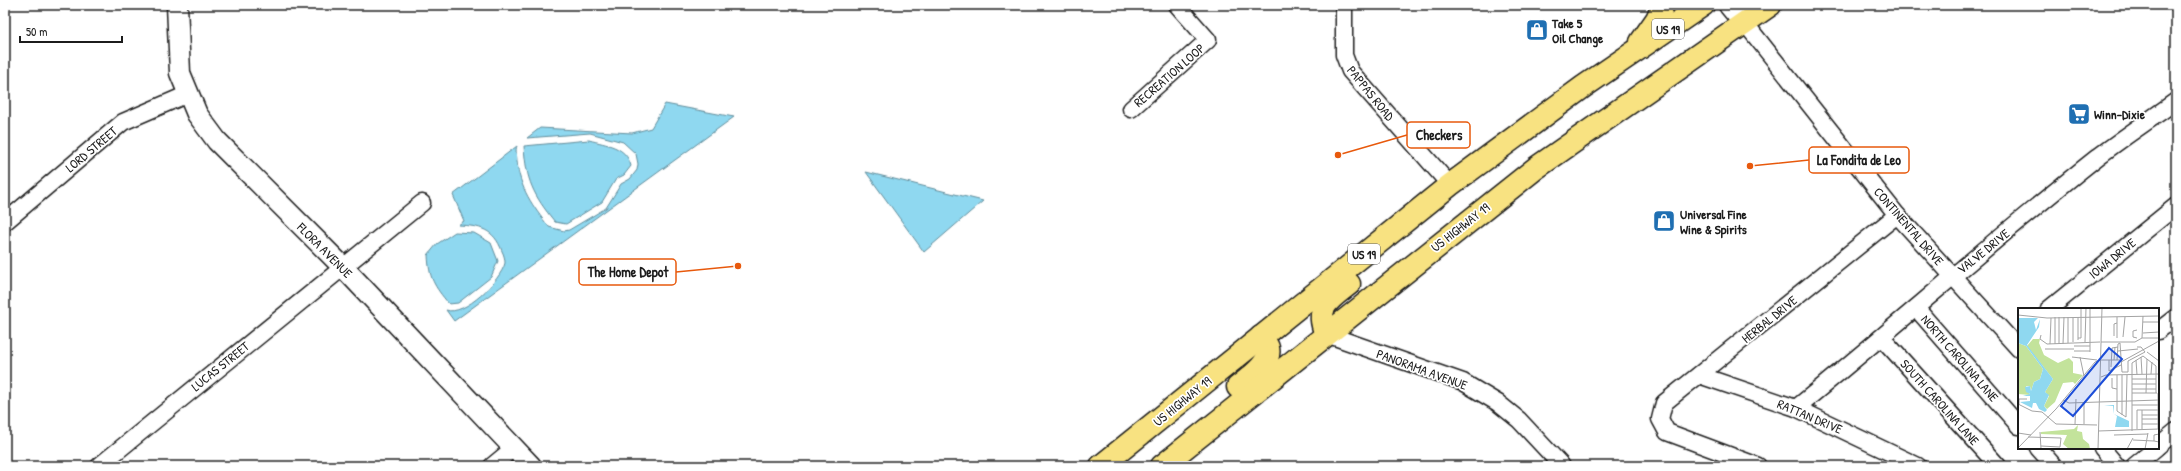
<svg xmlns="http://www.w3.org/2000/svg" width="2181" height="471" viewBox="0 0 2181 471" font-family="'Patrick Hand',sans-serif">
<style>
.water{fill:#8fd8f0;stroke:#618d9b}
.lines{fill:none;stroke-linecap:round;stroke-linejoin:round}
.minor-casing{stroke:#1c1c1c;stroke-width:19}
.tertiary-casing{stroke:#1c1c1c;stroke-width:23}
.secondary-casing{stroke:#1c1c1c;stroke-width:25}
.trunk-casing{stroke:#1c1c1c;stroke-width:25}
.minor{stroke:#fff;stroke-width:16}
.tertiary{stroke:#fff;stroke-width:20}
.secondary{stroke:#fff;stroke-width:22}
.trunk{stroke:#f8e281;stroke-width:22}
.labels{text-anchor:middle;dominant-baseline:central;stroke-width:3.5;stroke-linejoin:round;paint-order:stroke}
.shield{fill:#fff;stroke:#606060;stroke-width:1}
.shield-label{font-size:12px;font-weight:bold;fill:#1c1c1c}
.poi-label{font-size:13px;font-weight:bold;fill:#1c1c1c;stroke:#fff;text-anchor:start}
.street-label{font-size:13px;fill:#1c1c1c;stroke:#fff}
.inset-road{fill:none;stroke:#a4a4a4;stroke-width:1}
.view{fill:#1d4ed8;fill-opacity:0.15;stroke:#1d4ed8;stroke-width:2}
.inset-edge{fill:none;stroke:#1c1c1c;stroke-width:2}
.leader{fill:none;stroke:#e8590c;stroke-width:1.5}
.callout-dot{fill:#e8590c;stroke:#fff;stroke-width:1.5}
.callout{fill:#fff;stroke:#e8590c;stroke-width:1.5}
.callout-label{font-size:14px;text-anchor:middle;font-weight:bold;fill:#1c1c1c}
</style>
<rect width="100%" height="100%" fill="#fff"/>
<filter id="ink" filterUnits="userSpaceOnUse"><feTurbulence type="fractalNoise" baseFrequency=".025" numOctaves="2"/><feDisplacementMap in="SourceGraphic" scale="8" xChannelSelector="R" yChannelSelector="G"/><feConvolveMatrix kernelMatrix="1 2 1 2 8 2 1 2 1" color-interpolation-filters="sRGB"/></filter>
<g filter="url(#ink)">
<g class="water">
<path d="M665 104 734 117 454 321 446 310C464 317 501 280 505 263 505 259 504 255 502 251 494 229 480 226 458 225L464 221 453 195 517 146C515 150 517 156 517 161 519 187 533 207 549 227L564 231 569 230 606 208 621 184 630 179 637 170 638 164 636 154 623 142 590 133 527 138 540 128 632 133 651 128Z"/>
<path d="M589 140C607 145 626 146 631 166L624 175 616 179 602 202 566 224 555 222C533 195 526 180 524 146Z"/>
<polygon points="866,172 983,201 924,252"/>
<path d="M455 232 474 233 491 243 498 261 491 277 458 303 449 304C434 286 429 278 428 255L437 244Z"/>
</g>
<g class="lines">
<g class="minor-casing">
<g id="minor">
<polyline points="1344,5 1344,55 1350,71 1450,185"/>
<polyline points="1745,23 1897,215 2019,349"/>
<polyline points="1131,109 1208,40 1177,5"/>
<polyline points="5,222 123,122 188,94"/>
<polyline points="1916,308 2019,426"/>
<polyline points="2049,309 2176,206"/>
<polyline points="2158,331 2176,317"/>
<polyline points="1326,334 1463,382 1498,403 1519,420 1562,466"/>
<polyline points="1882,338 1998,466"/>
<polyline points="1699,375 1796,408 1918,466"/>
<path d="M1796 408C1898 325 1996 237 2099 156 2124 137 2151 119 2176 101"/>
<polyline points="2158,446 2176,431"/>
<polyline points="2038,448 2054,466"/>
<polyline points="2102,448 2117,466"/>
<polyline points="99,466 422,203"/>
<polyline points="492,466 515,447"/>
<polyline points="1758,466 1667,432 1660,419 1664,403 1897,215"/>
<polyline points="2134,466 2156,448"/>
</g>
</g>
<g class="tertiary-casing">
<polyline id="tertiary" points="177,5 180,73 197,114 217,141 342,266 531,466"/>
</g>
<g class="secondary-casing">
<polyline id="secondary" points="1730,5 1745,23"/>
</g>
<g class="trunk-casing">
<g id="trunk">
<polyline points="1641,42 1657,19 1663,5"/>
<path d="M1326 334C1314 307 1329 300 1349 284"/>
<path d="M1238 387C1248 378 1272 364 1268 348 1267 344 1263 340 1261 337"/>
<polyline points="1101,466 1450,185 1583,87 1703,5"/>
<polyline points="1162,466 1536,168 1770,5"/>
</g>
</g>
<use href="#minor" class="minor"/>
<use href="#tertiary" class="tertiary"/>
<use href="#secondary" class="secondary"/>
<use href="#trunk" class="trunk"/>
</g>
</g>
<defs>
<g id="shop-square" transform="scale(1.15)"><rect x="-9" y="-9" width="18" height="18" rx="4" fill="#1f6fb2" stroke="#fff"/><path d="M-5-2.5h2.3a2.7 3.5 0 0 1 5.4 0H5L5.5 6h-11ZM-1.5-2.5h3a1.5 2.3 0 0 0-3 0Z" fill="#fff"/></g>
<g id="supermarket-square" transform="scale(1.15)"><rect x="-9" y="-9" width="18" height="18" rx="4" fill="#1f6fb2" stroke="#fff"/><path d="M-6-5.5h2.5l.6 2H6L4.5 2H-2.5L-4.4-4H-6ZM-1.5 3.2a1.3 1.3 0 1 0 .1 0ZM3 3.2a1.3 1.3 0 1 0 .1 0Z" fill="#fff"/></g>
</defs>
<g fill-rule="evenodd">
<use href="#shop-square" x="1537" y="30"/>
<use href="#supermarket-square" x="2079" y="114"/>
<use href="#shop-square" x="1664" y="221"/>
</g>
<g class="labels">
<g class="shield">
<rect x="1652" y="19" width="32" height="20" rx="3"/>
<rect x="1348" y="244" width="32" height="20" rx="3"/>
</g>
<g class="shield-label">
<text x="1668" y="29">US 19</text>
<text x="1364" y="254">US 19</text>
</g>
<g class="poi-label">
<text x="1552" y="23">Take 5<tspan x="1552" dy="15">Oil Change</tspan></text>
<text x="2094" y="114">Winn-Dixie</text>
<text x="1680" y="214">Universal Fine<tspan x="1680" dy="15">Wine &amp; Spirits</tspan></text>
</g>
<g class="street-label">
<text transform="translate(1169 75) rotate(-41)">RECREATION LOOP</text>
<text transform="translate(1371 93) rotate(51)">PAPPAS ROAD</text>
<text transform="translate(91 149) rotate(-40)">LORD STREET</text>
<text transform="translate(1909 226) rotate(49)">CONTINENTAL DRIVE</text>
<text transform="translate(1460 227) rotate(-38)">US HIGHWAY 19</text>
<text transform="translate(325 250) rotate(45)">FLORA AVENUE</text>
<text transform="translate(1983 251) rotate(-39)">VALVE DRIVE</text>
<text transform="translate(2112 258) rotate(-39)">IOWA DRIVE</text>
<text transform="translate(1769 319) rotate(-39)">HERBAL DRIVE</text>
<text transform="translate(1960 358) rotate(49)">NORTH CAROLINA LANE</text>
<text transform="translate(220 366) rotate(-39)">LUCAS STREET</text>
<text transform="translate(1422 369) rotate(20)">PANORAMA AVENUE</text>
<text transform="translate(1182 401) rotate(-39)">US HIGHWAY 19</text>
<text transform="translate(1940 402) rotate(48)">SOUTH CAROLINA LANE</text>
<text transform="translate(1810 416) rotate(23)">RATTAN DRIVE</text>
</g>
</g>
<g transform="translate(2018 308)">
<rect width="141" height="141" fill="#fff"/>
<path d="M15 31H22L21 35 26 47 40 55 51 50 55 54V65L65 67 57 76 55 74 45 75 37 94 29 101 26 98 31 88 27 84 35 71 9 38ZM0 35 8 38 25 61 22 71 16 74 13 83 12 78H8L12 87 0 86ZM60 117 59 123 64 124 65 131 71 136 72 141H51L45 136 49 127 23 126V124L56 121Z" fill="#c3e39b"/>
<path d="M0 10H20L16 14 18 22 22 11 21 19 9 37 35 71 27 84 31 87 26 98 29 102 27 104 21 101 18 95H15L14 100 2 94 12 93V88H5L12 86 8 84 7 79 12 78 13 83 16 74 22 71 25 61 8 38 0 35ZM86 97H96V106L111 113V119H97L99 108 96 106 95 98Z" fill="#8fd8f0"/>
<path class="inset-road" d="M0 7 29 10 141 8M55 9V34M125 14H141M125 25 141 24M23 27 22 31 29 36 82 34M96 28V16L99 15M105 29 107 9M60 30H63V0M99 30V9M119 30 115 29V23L119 22M124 30 125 8M141 31V0M60 32V9M67 34 68 0M83 34H117L124 30H141M50 35V9M102 35 104 64H110V53M32 36 33 10M37 36V9M41 36V9M45 36 46 9M56 38H72M27 41H56M56 43H72M100 43 120 41M72 44V0M129 44 141 53M54 49 79 52M62 49 66 68M123 49 124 66M82 52H102M91 52V63L103 57M96 52 97 39M99 52 100 36 102 35M118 52 119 67M110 53 127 44 123 39H119M103 54 141 33M93 59 94 40 100 39M133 66 134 54M99 67V103L108 109 109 67M83 69 88 67 141 66M94 70V80L99 81M114 71H138M114 76H138M114 81H138M114 85H139M128 85 129 51M140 85V121M45 92 51 95 141 92M0 96 14 103 24 104 38 116 79 117M1 97V91H9M114 97H140M124 102V121M104 107V67M124 107H141M124 111H141M57 116 58 91M66 116V94M124 116H141M119 121V102H141M80 123 141 121M114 123V55L125 48 138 58V85M22 124 23 141M0 125 13 127M141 126 136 127V133L141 134M96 127 130 126M10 129 43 130 42 139 23 138M115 132 136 133M0 140 38 101 77 54 82 52M80 141 84 0M109 141 115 130M127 141 130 125"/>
<path class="view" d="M91 40 104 51 55 108 43 98Z"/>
<rect width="141" height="141" class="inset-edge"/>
</g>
<path class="leader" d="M1338 155L1407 135M1750 166L1809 160M738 266L676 272"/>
<g class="callout-dot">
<circle cx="1338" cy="155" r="4"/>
<circle cx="1750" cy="166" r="4"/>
<circle cx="738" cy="266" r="4"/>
</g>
<g class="callout">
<rect x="1407" y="122" width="63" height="26" rx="4"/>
<rect x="1809" y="147" width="100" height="26" rx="4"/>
<rect x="579" y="259" width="97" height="26" rx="4"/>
</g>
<g class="callout-label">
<text x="1439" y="140">Checkers</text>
<text x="1859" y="165">La Fondita de Leo</text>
<text x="628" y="277">The Home Depot</text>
</g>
<rect width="2181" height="471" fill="none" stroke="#fff" stroke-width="20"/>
<rect x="10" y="10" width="2161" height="451" fill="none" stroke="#1c1c1c" stroke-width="1.5" filter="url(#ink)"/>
<path d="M20 36v6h102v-6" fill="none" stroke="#1c1c1c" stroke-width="2"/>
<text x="26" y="36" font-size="12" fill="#1c1c1c" stroke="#ffffff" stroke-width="3" paint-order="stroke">50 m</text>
</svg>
